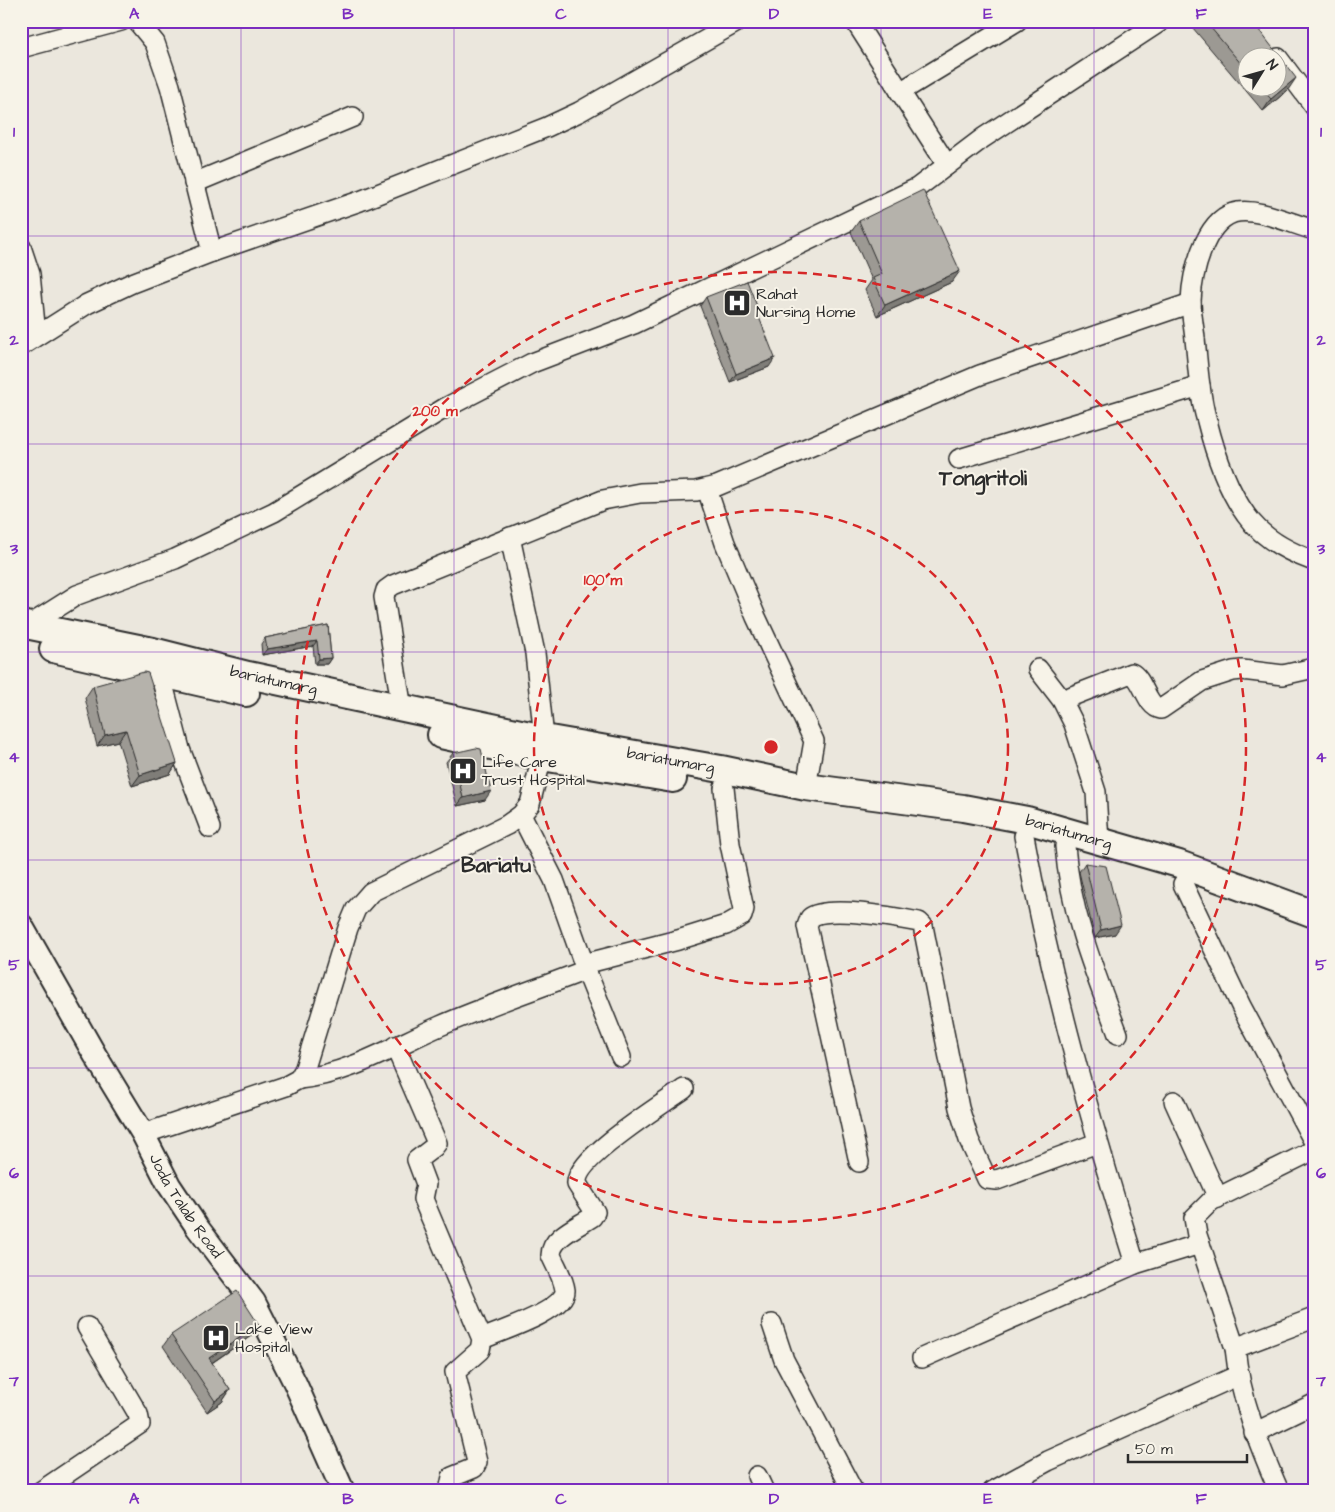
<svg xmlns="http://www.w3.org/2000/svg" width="1335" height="1512" viewBox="0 0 1335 1512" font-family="'Architects Daughter',sans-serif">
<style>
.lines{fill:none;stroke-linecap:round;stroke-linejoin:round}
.minor-casing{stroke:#2b2b2b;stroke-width:22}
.tertiary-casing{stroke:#2b2b2b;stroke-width:26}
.secondary-casing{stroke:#2b2b2b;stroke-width:30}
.minor{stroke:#f7f3e8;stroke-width:19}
.tertiary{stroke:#f7f3e8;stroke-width:22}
.secondary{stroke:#f7f3e8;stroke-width:26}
.wall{fill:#9c9993;stroke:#2b2b2b;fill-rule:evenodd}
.shaded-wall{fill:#7f7d78;stroke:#2b2b2b}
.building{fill:#b5b2ab;stroke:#2b2b2b}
.grid{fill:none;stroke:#7b2cbf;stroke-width:1;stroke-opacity:0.55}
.ring{fill:none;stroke:#d62828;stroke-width:2.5;stroke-dasharray:9 6}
.labels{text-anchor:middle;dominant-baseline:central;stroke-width:4;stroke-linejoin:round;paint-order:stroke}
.poi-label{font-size:16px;fill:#2b2b2b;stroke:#f7f3e8;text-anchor:start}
.street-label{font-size:16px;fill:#2b2b2b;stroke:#f7f3e8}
.district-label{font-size:21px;font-weight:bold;fill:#2b2b2b;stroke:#f7f3e8}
.centre{fill:#d62828;stroke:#f7f3e8;stroke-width:2.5}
.ring-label{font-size:15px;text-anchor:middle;font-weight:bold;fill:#d62828;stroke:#f7f3e8;stroke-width:4;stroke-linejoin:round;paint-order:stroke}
.neatline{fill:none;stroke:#7b2cbf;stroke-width:2}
.grid-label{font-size:16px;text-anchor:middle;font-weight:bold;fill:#7b2cbf}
</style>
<rect width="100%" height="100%" fill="#ebe7dd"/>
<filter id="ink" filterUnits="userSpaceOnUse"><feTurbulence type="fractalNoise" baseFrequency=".02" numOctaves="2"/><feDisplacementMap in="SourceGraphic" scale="10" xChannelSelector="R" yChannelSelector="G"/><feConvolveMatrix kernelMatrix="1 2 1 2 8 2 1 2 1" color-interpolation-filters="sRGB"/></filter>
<g filter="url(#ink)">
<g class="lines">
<g class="minor-casing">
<g id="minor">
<polyline points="137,21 155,43 170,86 212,252"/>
<polyline points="855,21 947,165"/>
<polyline points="21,48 121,21"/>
<polyline points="1278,58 1314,106"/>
<polyline points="900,92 1017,21"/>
<polyline points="194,183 353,117"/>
<path d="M1314 230C1292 224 1255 206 1233 213 1204 223 1192 274 1191 301 1191 314 1194 327 1195 339 1198 366 1199 395 1207 421 1215 453 1227 489 1246 515 1262 538 1288 552 1314 561"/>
<polyline points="21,247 30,274 36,335"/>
<polyline points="21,346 87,304 132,283 212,252 360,201 547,127 579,112 739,21"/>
<polyline points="959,459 1200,386"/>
<polyline points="707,489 725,543 756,617 814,741 806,787"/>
<polyline points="28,626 77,595 175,559 274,512 445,408 532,363 634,324 917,188 983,138 1161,21"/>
<polyline points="1038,669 1062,700 1074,724 1096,792 1099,842"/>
<polyline points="160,673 180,749 210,828"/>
<path d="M1062 700 1131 673C1144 679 1146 707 1161 709L1202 681 1233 671 1242 670 1283 675 1314 668"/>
<polyline points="402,709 384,597 386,590 393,585 603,500 640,493 696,491 717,486 980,375 1191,303"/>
<polyline points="521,815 554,880 586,970 621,1057"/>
<path d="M1024 836C1051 981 1091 1123 1135 1264"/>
<path d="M1065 846C1070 912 1095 973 1118 1034"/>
<polyline points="1183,884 1241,1006 1314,1142"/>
<polyline points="584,964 678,940 726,925 742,916 744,909 730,844 724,788"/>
<polyline points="395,1046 437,1143 434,1147 417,1160 426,1184 423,1199 482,1339 480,1350 455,1372 477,1462 474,1468 452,1477 449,1491"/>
<path d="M299 1079C350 1074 394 1046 440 1026 488 1005 537 989 586 970"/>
<polyline points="1174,1101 1218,1198"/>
<polyline points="143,1134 286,1086 299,1079 305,1068 348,928 356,909 371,892 507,825 521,815 530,804 542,757 544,738 535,653 510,537"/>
<path d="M859 1162 807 926 810 918C825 904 898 918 919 922L923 926 959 1108 969 1140 987 1179 997 1180 1097 1143"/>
<polyline points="772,1324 784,1360 853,1491"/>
<path d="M482 1339C498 1332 567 1310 565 1290 564 1279 555 1265 551 1255 551 1237 579 1226 592 1217L595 1212 577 1184C574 1159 663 1104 684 1089"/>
<polyline points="1235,1348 1314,1318"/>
<polyline points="922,1358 1135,1264 1200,1244"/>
<polyline points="1254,1433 1314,1404"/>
<polyline points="757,1476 764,1491"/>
<polyline points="41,1491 140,1424 138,1414 87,1327"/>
<polyline points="993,1491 1048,1461 1239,1375"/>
<path d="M1279 1491C1259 1445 1240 1398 1235 1348L1197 1235 1194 1218 1211 1201 1314 1150"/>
</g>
</g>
<g class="tertiary-casing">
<g id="tertiary">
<path id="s1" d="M21 925 95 1055 143 1134 169 1185 197 1227 254 1302 295 1383 343 1491"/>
</g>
</g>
<g class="secondary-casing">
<g id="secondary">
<path id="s2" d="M21 624 153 651 248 675 544 738 721 769 806 787 963 808 1027 820 1179 864 1314 914"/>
<polyline points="53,649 246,693"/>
<polyline points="441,735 542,757 673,779"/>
</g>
</g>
<use href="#minor" class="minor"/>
<use href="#tertiary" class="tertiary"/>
<use href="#secondary" class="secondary"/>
</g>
<g class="wall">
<path d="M1187 21H1252L1288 90 1263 111ZM1248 58 1278 88H1248Z"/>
<polygon points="859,221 952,282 877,316 865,290 872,280 851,232"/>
<polygon points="706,297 769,367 730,382 700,306"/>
<polygon points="328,625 331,658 327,664 315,664 313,646 262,655 261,644 265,638"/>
<polygon points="93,686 177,763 170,774 132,786 118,741 97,746 85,698"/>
<polygon points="453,753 485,800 457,806 446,762"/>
<polygon points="1085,863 1115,934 1095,938 1079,872"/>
<polygon points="259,1325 251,1336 212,1363 230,1390 222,1402 207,1412 163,1346 171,1335"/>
</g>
<g class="shaded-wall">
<polygon points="1296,78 1288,90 1263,111 1271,99"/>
<polygon points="960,271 952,282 877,316 885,305"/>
<polygon points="775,358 769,367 730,382 736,374"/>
<polygon points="317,641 313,646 262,655 267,649"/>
<polygon points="331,658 327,664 315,664 319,659"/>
<polygon points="126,730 118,741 97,746 105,735"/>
<polygon points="177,763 170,774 132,786 140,775"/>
<polygon points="491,791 485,800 457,806 463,798"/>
<polygon points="1121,925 1115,934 1095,938 1101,930"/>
<polygon points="259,1325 251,1336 201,1370 209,1358"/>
<polygon points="230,1390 222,1402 207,1412 215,1401"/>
</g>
<g class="building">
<polygon points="1205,21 1252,21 1296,78 1271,99 1261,88 1278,88 1278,58 1248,58 1248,72"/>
<polygon points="923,190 960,271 885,305 873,278 882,274 859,221"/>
<polygon points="747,281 757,306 755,307 775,358 736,374 706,297"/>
<polygon points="328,625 331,658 319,659 317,641 267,649 265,638"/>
<polygon points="144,672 148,673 177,763 140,775 126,730 105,735 93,686"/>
<polygon points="476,748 481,749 491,791 463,798 453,753"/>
<polygon points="1085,863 1106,866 1121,925 1101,930"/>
<polygon points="237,1291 259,1325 209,1358 230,1390 215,1401 171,1335"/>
<polygon points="1018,1485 1021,1491 1007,1491"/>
</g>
</g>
<path class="grid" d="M241 21V1491M454 21V1491M668 21V1491M881 21V1491M1094 21V1491M21 236H1314M21 444H1314M21 652H1314M21 860H1314M21 1068H1314M21 1276H1314"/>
<g class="ring">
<circle cx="771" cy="747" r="237"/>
<circle cx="771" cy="747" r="475"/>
</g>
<defs>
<g id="hospital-square" transform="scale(1.4375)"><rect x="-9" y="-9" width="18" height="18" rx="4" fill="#2b2b2b" stroke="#f7f3e8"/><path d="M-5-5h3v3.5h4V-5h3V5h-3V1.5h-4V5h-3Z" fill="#fff"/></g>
</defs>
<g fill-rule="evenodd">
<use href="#hospital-square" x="737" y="303"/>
<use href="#hospital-square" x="463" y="771"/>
<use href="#hospital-square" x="216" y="1338"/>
</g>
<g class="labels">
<g class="poi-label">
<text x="756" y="294">Rahat<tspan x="756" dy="18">Nursing Home</tspan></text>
<text x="482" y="762">Life Care<tspan x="482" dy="18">Trust Hospital</tspan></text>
<text x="235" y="1329">Lake View<tspan x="235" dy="18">Hospital</tspan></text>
</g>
<g class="street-label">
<text stroke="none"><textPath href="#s2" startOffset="259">bariatumarg</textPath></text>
<text stroke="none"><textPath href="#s2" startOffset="664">bariatumarg</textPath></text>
<text stroke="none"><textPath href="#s2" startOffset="1069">bariatumarg</textPath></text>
<text stroke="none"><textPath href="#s1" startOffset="326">Joda Talab Road</textPath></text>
</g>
<g class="district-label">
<text x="983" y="478">Tongritoli</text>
<text x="496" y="865">Bariatu</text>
</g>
</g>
<circle cx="771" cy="747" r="8" class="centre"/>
<g class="ring-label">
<text x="435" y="416">200 m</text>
<text x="603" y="585">100 m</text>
</g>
<rect width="1335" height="1512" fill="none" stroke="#f7f3e8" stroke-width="55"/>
<g transform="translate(1262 72) rotate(53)"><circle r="24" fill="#f7f3e8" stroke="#a5a39c"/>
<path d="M0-4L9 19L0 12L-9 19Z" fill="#2b2b2b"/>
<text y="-8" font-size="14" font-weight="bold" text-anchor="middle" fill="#2b2b2b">N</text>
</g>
<path d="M1128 1454v8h119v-8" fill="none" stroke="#2b2b2b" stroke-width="2.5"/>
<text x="1135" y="1454" font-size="15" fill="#2b2b2b" stroke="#f7f3e8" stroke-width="4" paint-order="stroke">50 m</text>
<rect x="28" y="28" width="1280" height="1456" class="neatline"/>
<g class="grid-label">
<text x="134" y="19">A</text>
<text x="348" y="19">B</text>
<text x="561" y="19">C</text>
<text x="774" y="19">D</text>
<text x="988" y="19">E</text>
<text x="1201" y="19">F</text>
<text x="14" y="137">1</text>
<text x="1321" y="137">1</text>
<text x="14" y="345">2</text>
<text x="1321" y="345">2</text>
<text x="14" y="554">3</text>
<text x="1321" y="554">3</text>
<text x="14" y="762">4</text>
<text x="1321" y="762">4</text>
<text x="14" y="970">5</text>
<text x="1321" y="970">5</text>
<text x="14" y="1178">6</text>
<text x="1321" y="1178">6</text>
<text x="14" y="1386">7</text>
<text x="1321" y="1386">7</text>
<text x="134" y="1504">A</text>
<text x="348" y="1504">B</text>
<text x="561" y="1504">C</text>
<text x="774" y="1504">D</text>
<text x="988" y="1504">E</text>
<text x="1201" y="1504">F</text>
</g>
</svg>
